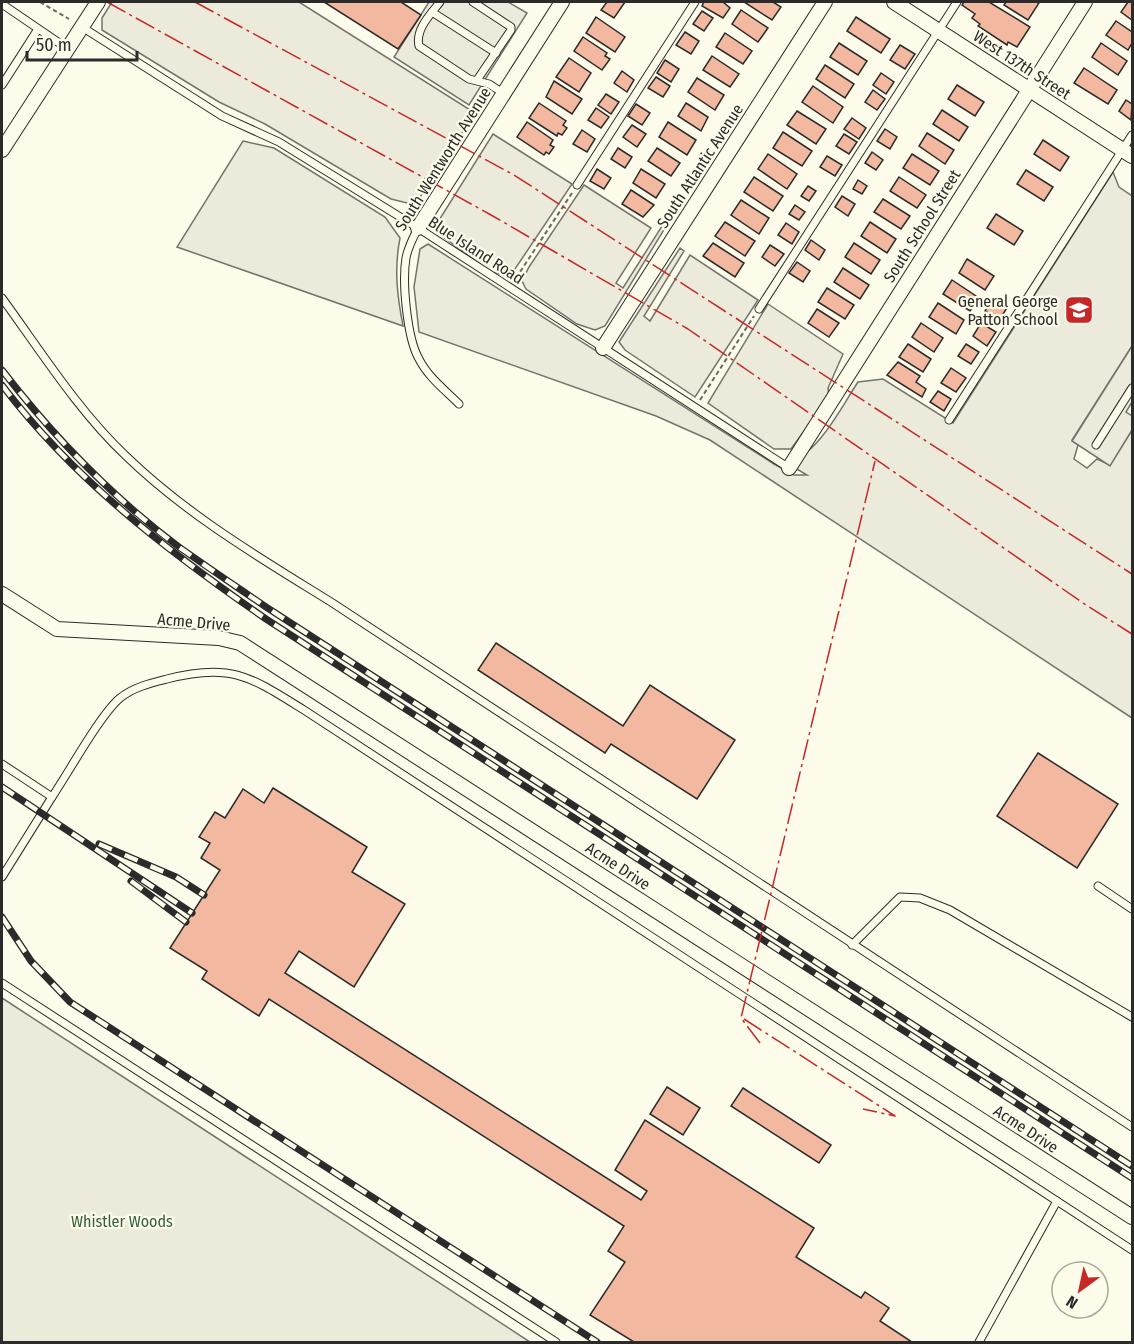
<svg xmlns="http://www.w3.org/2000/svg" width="1134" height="1344" viewBox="0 0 1134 1344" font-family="'Fira Sans Condensed',sans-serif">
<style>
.green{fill:#ecebdb;stroke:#74746e;stroke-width:1.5}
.parking{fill:#eceadb;stroke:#74746e;stroke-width:1.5}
.building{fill:#f2b8a0;stroke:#2b2b2b;stroke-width:1.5}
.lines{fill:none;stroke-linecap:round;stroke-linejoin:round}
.service-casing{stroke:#2b2b2b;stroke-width:9}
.minor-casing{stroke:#2b2b2b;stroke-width:16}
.path{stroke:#6a6964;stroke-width:2;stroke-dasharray:4.5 3;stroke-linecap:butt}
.service{stroke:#fdfbea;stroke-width:7}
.minor{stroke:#fdfbea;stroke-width:14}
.rail-casing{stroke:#2b2b2b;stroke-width:7}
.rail{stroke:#fdfbea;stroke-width:4.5;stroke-dasharray:14;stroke-linecap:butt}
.power{stroke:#c62828;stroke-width:1.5;stroke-dasharray:21 4.5 3 4.5;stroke-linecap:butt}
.labels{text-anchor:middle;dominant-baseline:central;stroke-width:4.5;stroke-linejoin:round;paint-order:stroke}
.street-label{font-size:16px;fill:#2b2b2b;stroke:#fdfbea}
.poi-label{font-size:16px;fill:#2b2b2b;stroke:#fdfbea;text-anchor:end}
.park-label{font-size:16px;fill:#34623c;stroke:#fdfbea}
</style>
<rect width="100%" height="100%" fill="#fdfbea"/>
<g class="green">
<polygon points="112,2 299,2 475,113 415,205 391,199 265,124 219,102 102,30 102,18"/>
<polygon points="493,134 572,184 515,269 504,275 491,272 435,231 436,225"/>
<path d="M243 141 274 148 385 217 400 238C394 269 397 295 403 326L177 247Z"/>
<path d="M1113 172 1119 187 1132 196V346L1072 440 1078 445 1074 459 1087 468 1097 459 1110 465 1132 430V718L710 440 656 416 419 332 414 287 420 249 428 244 774 464 794 475H807L785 462C816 459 842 406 858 382L883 379 953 423Z"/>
<polygon points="584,185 651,228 616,283 623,288 662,226 665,228 605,326 595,330 577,324 526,289 522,281 529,267"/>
<polygon points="680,248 684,251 644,316 650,321 690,255 758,300 695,397 625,350 619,342"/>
<polygon points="768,304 843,354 828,388 829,397 791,449 774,449 708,403"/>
<polygon points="2,998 530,1342 2,1342"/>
</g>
<g class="parking">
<polygon points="429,2 508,2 527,13 469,105 394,57"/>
<polygon points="1132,346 1132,402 1126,412 1132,416 1132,430 1110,466 1072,441"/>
</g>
<g class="building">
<polygon points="324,2 401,2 421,15 398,49"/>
<polygon points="607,2 625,2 614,18 601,10"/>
<polygon points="704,2 723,2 730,8 723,18 702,6"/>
<polygon points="744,2 773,2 781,7 772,20"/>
<polygon points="964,2 989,2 1030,27 1017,47 1008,42 1007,45 978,26 980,24 972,18 975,14 962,5"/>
<polygon points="1006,2 1036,2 1039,3 1028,20 1004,5"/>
<polygon points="1128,2 1132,2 1132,20 1121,12"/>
<polygon points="741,10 768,28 758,42 732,24"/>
<polygon points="702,11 713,18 704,31 693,24"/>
<polygon points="596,17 625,37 615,52 586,33"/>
<polygon points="856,17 890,39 881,53 847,31"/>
<polygon points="1116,21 1132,32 1132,43 1128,50 1106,35"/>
<polygon points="685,32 699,41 691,54 676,45"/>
<polygon points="725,33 752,51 743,64 716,47"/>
<polygon points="583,37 607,53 605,56 610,59 602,70 574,51"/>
<polygon points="839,43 867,61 858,75 830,57"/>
<polygon points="1101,43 1127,61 1118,75 1092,57"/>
<polygon points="900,45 915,54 905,69 890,60"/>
<polygon points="712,56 739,74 730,87 703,70"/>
<polygon points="569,58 591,73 579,92 556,77"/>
<polygon points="665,60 679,69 671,82 657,73"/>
<polygon points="825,65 854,84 845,98 816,79"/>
<polygon points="1084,68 1117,90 1108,104 1074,83"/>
<polygon points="622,71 634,80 627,92 614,83"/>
<polygon points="881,73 894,82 886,94 873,85"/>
<polygon points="656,77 670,86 663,97 648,88"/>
<polygon points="697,78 724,95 715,110 688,92"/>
<polygon points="554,81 582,99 572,114 546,97"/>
<polygon points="957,85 984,102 975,116 948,99"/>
<polygon points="813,86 843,107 833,123 802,102"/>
<polygon points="873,90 885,99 877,110 865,102"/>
<polygon points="606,94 619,102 611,114 598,105"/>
<polygon points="1126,100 1132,104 1131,120 1119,111"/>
<polygon points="539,103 566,121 563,125 567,128 562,135 558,133 557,136 529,118"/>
<polygon points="686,103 708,117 701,131 678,116"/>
<polygon points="636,104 650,113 642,125 628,116"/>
<polygon points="596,108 609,117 601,128 588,120"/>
<polygon points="942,110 968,127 959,141 933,124"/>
<polygon points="797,111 826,129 816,144 787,125"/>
<polygon points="852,118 866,128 859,139 844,129"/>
<polygon points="527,122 553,140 550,145 554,147 549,154 546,152 544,155 517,137"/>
<polygon points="668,122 696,140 687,155 659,137"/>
<polygon points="632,125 646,134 637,147 623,137"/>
<polygon points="885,129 897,137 890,149 877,141"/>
<polygon points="582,130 595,139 587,152 573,144"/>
<polygon points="783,132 812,151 802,166 773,148"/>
<polygon points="927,133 954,150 945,164 919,146"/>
<polygon points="844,134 857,142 849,154 836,146"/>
<polygon points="1043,140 1069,157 1060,171 1034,154"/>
<polygon points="618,148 632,157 625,168 611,159"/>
<polygon points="657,148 680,163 671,176 648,161"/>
<polygon points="872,152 883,160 876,170 865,163"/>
<polygon points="768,154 797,174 787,189 758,169"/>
<polygon points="912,154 939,171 930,185 903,168"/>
<polygon points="827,156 842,165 835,176 820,167"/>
<polygon points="597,169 611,178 604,189 590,181"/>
<polygon points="641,169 665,184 656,198 633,183"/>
<polygon points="1026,170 1053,187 1044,201 1017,184"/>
<polygon points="754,177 783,196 773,211 744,192"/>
<polygon points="899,177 926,195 917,208 890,191"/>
<polygon points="858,180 867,186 862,194 853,189"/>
<polygon points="808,186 816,191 809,201 801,196"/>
<polygon points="631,190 654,205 643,217 622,204"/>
<polygon points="842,196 855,204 848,216 835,207"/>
<polygon points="883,199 910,216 901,229 874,212"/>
<polygon points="741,200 769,218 759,234 731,215"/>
<polygon points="795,205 805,212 799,220 789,214"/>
<polygon points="996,214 1023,231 1014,245 987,228"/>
<polygon points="725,222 755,241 745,256 715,236"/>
<polygon points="870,222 896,239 887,253 861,236"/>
<polygon points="786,223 799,232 792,244 778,235"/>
<polygon points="811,240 825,250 819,260 805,250"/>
<polygon points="713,243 744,263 735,277 703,256"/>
<polygon points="854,243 880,260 871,274 845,257"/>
<polygon points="770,245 784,254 775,266 762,257"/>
<polygon points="967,259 994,276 985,290 959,273"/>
<polygon points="797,262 810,271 803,282 789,273"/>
<polygon points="843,268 869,285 860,299 834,282"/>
<polygon points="952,280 979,298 970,311 943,294"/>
<polygon points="827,288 854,305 845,319 818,302"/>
<polygon points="993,299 1007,308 999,320 985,311"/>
<polygon points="938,303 964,320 956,334 929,317"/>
<polygon points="817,309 839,323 829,337 808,323"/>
<polygon points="921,323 943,338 934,352 912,337"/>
<polygon points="981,323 996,332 987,346 973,336"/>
<polygon points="908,344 931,359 923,372 899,357"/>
<polygon points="966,344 979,352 971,364 958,356"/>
<polygon points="898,362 920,376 916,382 926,389 922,397 887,375"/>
<polygon points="951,368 966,378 956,392 941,383"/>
<polygon points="938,391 951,399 944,411 930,402"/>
<polygon points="496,643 623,726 650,685 735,740 697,799 611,744 605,753 478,670"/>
<polygon points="1038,753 1118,804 1077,868 997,816"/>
<polygon points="273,788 367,847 352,872 405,904 354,987 299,951 285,973 641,1200 647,1191 615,1170 645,1120 814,1228 796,1257 861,1298 865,1292 889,1308 880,1321 912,1342 634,1342 590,1315 625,1262 608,1251 624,1226 269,999 259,1016 202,979 207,971 170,948 220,870 201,858 210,843 199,837 215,812 225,818 243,789 264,803"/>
<polygon points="667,1087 700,1108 683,1135 650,1114"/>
<polygon points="743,1088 831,1145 819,1163 731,1106"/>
</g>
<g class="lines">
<g class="service-casing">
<g id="service">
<path d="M440 2C431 14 415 29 419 46L469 79 489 84 503 93"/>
<polyline points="473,2 511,27 511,30 477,80"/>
<polyline points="2,4 68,49"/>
<polyline points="432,12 496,53"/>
<polyline points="82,27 222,116 279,142 418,228 789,468"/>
<polyline points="2,85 38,29"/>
<polyline points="577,185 695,2"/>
<path d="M418 228C413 238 408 247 406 258 402 282 407 338 419 359 428 377 445 390 459 404"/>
<path d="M2 298C40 350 79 412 126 456 187 515 260 558 331 602L1132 1127"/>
<polyline points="759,309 957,2"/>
<polyline points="949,420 1132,135"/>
<polyline points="1096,445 1132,388"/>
<path d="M2 764 52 797C69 772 100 715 120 698 134 687 151 683 167 679 231 662 251 677 304 710L1132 1250"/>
<polyline points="2,877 52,797"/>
<polyline points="1098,886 1132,909"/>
<polyline points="852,945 900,897 920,898 950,910 1132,1017"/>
<polyline points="2,983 556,1342"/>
<polyline points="979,1342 1057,1201"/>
</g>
</g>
<g class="minor-casing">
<g id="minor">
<polyline points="894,2 1132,156"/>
<polyline points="2,150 98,2"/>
<polyline points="418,228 562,2"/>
<polyline points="603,348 825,2"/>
<polyline points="789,468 1085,2"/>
<polyline points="2,594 57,629 219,638 240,643 1132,1217"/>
</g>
</g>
<g class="path">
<polyline points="40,2 69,19"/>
<polyline points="516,278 572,193"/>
<polyline points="700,400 754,316"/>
</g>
<use href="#service" class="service"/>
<use href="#minor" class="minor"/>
<g class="rail-casing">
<g id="rail">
<path d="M2 370C53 436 112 497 179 547 207 567 237 587 266 607L1132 1166"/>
<path d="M2 385C75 481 168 551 266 619L1132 1178"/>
<polyline points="2,787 192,913"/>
<polyline points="99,844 176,877 204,895"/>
<polyline points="131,881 186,922"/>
<polyline points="2,917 31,961 70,1002 597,1342"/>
</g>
</g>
<use href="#rail" class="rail"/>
<g class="power">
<polyline points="107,2 491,215 688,329 1083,603 1132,634"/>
<polyline points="195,2 514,175 1132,574"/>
<polyline points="744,1019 895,1116 863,1109"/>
<polyline points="760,1043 741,1018 875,461"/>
</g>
</g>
<defs>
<g id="school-square" transform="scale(1.5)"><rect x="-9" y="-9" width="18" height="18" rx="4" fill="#c62828" stroke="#fdfbea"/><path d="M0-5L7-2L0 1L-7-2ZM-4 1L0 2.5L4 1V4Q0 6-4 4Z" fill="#fff"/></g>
</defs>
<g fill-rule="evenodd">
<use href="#school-square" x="1079" y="310"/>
</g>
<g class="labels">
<g class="street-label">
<text transform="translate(1022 65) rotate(33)">West 137th Street</text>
<text transform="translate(443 159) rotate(-58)">South Wentworth Avenue</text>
<text transform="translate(700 166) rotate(-57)">South Atlantic Avenue</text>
<text transform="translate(922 226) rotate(-58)">South School Street</text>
<text transform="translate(476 250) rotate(33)">Blue Island Road</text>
<text transform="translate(194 622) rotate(5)">Acme Drive</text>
<text transform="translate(618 866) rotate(33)">Acme Drive</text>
<text transform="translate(1026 1129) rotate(33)">Acme Drive</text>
</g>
<g class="poi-label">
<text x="1058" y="301">General George<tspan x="1058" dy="18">Patton School</tspan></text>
</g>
<g class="park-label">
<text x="122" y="1221">Whistler Woods</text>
</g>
</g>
<rect width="1134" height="1344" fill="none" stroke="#2b2b2b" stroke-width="6"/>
<g transform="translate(1080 1290) rotate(213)"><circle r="28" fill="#fdfbea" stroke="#a9a89e" stroke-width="1.5"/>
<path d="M0-4.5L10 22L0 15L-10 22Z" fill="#c62828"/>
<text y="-9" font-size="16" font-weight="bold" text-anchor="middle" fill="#2b2b2b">N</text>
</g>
<path d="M27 51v9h110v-9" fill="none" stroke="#2b2b2b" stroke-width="3"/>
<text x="36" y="51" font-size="18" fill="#2b2b2b" stroke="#fdfbea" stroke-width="4.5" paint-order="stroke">50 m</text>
</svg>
